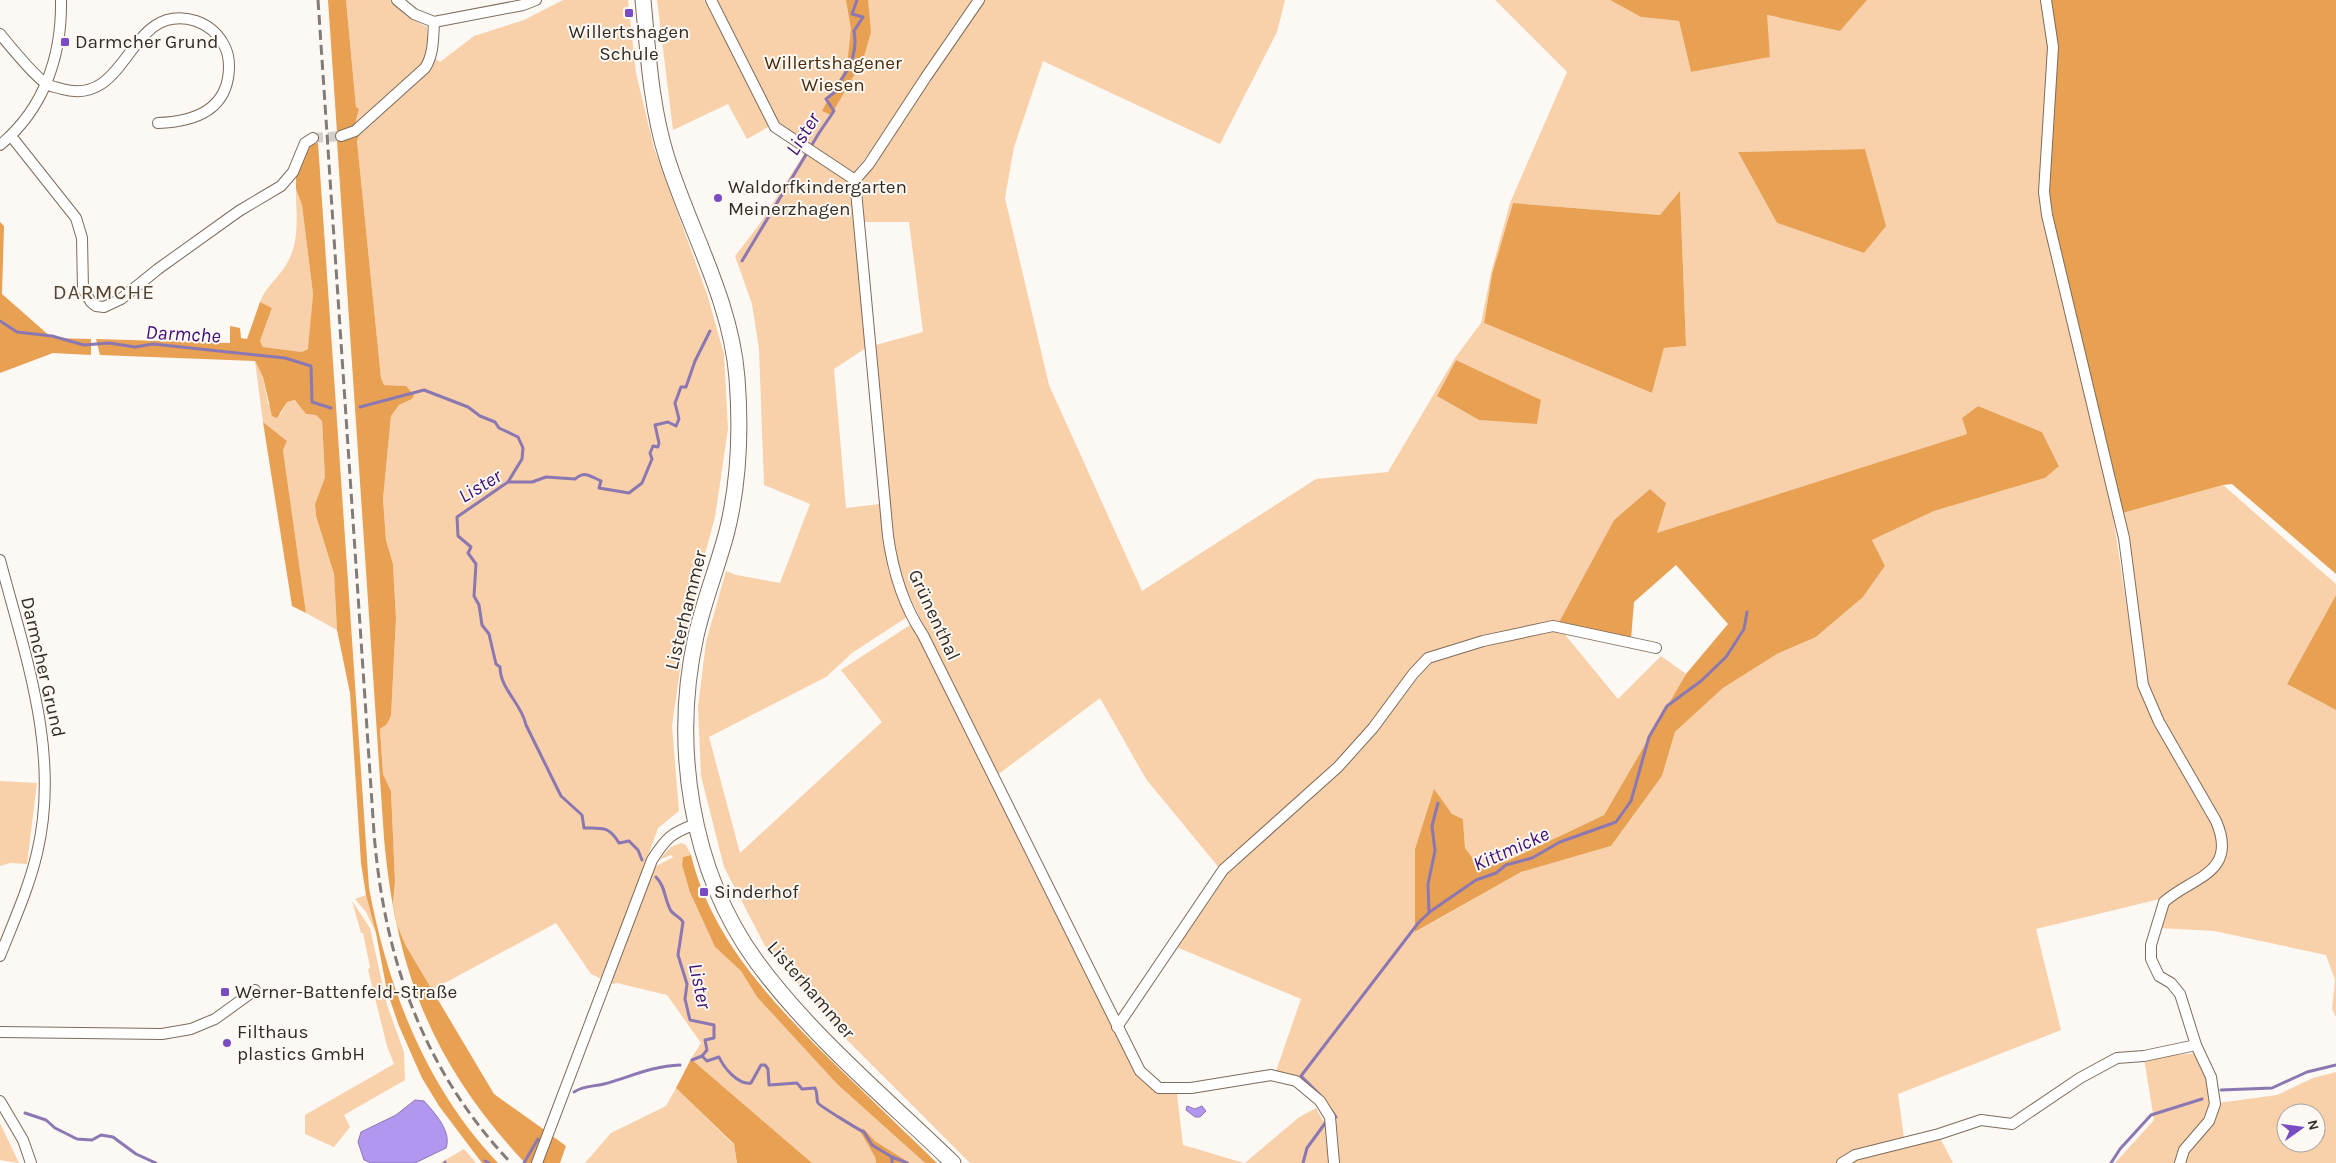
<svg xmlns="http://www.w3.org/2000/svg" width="2336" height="1163" viewBox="0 0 2336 1163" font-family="Karla,sans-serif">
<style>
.green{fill:#f8d0a9;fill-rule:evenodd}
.forest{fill:#e8a053}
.water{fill:#b197ef;stroke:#8b77b2}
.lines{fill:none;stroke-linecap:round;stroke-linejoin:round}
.stream{stroke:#8b77b2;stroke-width:3}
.street-tunnel{stroke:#d4cfca;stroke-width:10;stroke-dasharray:10 5;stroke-linecap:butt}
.street-casing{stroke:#7e6c5b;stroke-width:12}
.secondary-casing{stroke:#7e6c5b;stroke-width:17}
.street{stroke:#fff;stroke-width:10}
.secondary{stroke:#fff;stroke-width:15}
.rail{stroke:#827c76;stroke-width:3;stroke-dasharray:10 5;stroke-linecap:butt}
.poi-dot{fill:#794cc4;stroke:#fcf8f4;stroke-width:2}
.labels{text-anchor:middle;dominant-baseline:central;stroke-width:4;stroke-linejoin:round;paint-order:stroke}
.poi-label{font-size:19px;fill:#332b24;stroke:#fcf8f4;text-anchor:start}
.park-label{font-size:19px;fill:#482b09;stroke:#fcf8f4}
.street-label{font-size:19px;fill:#332b24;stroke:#fcf8f4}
.water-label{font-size:20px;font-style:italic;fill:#3e0e76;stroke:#fcf8f4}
.quarter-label{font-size:21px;letter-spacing:1px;fill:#554434;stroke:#fcf8f4}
</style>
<rect width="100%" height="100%" fill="#fcf8f4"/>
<g class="green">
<polygon points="346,0 390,0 406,16 427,27 429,48 421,67 354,128 359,109 356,107"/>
<polygon points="563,0 628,0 636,73 654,148 707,294 724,354 728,429 715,517 687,621 672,726 679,811 658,828 604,980 591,974 556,923 432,990 406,946 397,925 393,903 395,882 391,791 383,774 380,729 387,724 391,716 396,618 393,564 386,540 383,499 391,416 399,405 412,399 406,386 384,385 381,378 357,141 360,133 434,58 440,62 474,36 524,20"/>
<polygon points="657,0 704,0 770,126 747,139 728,104 673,130"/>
<polygon points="712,0 973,0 867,156 853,173 783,132"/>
<path d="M982 0H1285L1277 32 1220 144 1043 61 1014 147 1005 198 1049 385 1142 591 1316 479 1388 472 1455 358 1481 323 1491 273 1510 203 1567 72 1495 0H1610L1641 17 1679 21 1691 72 1770 57 1766 15 1840 31 1867 0H2043L2049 45 2040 172 2044 216 2113 516 2139 688 2216 830V857L2205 873 2160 899 2036 929 2061 1030 1898 1094 1904 1138 1855 1153 1838 1163H1339L1337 1130 1334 1117 1325 1099 1299 1077 1275 1074 1301 999 1174 946 1224 871 1340 770 1377 731 1430 662 1448 653 1483 643 1549 630 1562 631 1618 699 1661 656 1686 674 1604 815 1507 861 1480 868 1465 848 1463 819 1452 814 1434 790 1415 849 1416 932 1521 872 1611 846 1662 776 1675 732 1723 688 1777 654 1816 637 1863 597 1885 566 1872 540 1934 511 2045 478 2059 465 2042 432 1978 406 1962 418 1967 434 1656 534 1666 503 1650 489 1614 520 1558 624 1490 635 1447 648 1424 657 1371 726 1335 764 1220 869 1146 779 1100 698 996 776 898 572 872 346 923 332 909 222H864L862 182 927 78ZM1865 149 1885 226 1864 253 1777 223 1738 152ZM1680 192 1686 346 1664 348 1652 393 1484 323 1492 274 1513 203 1660 215ZM1456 360 1541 401 1537 423 1479 420 1437 396Z"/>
<polygon points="806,151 852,181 869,346 834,369 846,508 880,504 888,570 907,617 852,653 826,677 709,737 740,853 882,722 841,670 910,625 918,637 1138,1074 1155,1090 1177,1094 1183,1145 1244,1163 970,1163 846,1039 765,946 724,867 701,776 698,707 706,642 726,571 736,575 780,583 810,504 764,485 759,349 752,304 735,256 759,225"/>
<path d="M296 189 302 205 313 294 309 349 302 352 263 347 260 341 272 308 260 302C265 288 276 280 284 268 301 244 296 217 296 189Z"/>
<polygon points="255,361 263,377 268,404 280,415 287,402 296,400 306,414 316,415 322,421 325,477 315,504 316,516 334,574 337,630 306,613 283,450 287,441 263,422"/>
<polygon points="2223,485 2336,584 2336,595 2287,684 2336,710 2336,1017 2332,1009 2335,980 2326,955 2214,931 2160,928 2167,901 2210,876 2223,838 2151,701 2143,670 2119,514"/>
<polygon points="0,781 37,783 27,864 10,863 0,866"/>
<polygon points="681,843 686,845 691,855 683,857 682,865 691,892 715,947 741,971 757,997 837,1084 925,1163 910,1163 875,1141 863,1128 861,1133 875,1157 876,1163 812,1163 691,1059 701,1043 667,995 617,983 612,984 609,980 653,868 673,857 671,855 659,860 671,847"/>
<polygon points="366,895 376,933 366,912 355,899"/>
<polygon points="352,901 370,928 387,1005 404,1052 405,1080 344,1115 350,1127 334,1147 305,1134 305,1115 394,1064 387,1046 368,970 370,967 363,933 361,933"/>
<path d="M2197 1053C2225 1109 2210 1116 2178 1163H2115L2154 1120 2144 1058Z"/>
<path d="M2336 1072V1163H2182L2218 1103 2277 1095 2313 1078ZM2286 1113H2316V1143H2286Z"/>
<polygon points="676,1088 734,1145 737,1163 585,1163 611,1133 666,1106"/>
<polygon points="1316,1108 1328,1129 1329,1163 1245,1163 1298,1118"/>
<polygon points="0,1123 19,1163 0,1160"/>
<polygon points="1939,1136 1953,1163 1847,1163 1855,1158"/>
<polygon points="464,1149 476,1163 440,1163"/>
</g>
<g class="forest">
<polygon points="328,0 346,0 356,107 359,109 354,128 337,132"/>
<polygon points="846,0 868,0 871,32 863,60 831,115 822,111 847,66 851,29"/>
<polygon points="1610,0 1867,0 1840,31 1767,15 1770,57 1691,72 1679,21 1641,17"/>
<polygon points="2049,0 2336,0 2336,574 2232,484 2223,485 2119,514 2049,198"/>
<path d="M360 133 357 141 381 378 384 385 406 386 414 395 412 399 399 405 391 416 383 499 386 540 393 564 396 618 391 716 387 724 380 729 383 774 391 791 395 882 393 903 397 925 406 946 494 1094 546 1131 533 1163H525C433 1065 396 971 384 838L337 141 351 138Z"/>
<path d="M318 143 369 888C388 989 426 1087 498 1163H482L439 1106 422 1078 399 1026 387 991 376 933 366 895 361 863 350 693 337 630 334 574 316 516 315 504 325 477 322 421 316 415 306 414 295 400 287 402 277 418 272 416 263 377 255 361 100 355 96 339 230 343V326L240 328 241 338 247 339 260 302 272 308 260 341 263 347 302 352 308 349 313 294 302 205 296 189V173L304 151 312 144Z"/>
<polygon points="1865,149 1886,226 1864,253 1777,223 1738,152"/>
<polygon points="1680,191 1686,346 1664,348 1652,393 1484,323 1492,274 1513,203 1660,215"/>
<polygon points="0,222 4,226 2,294 52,338 91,339 91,355 53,353 0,373"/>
<polygon points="1456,360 1541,400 1537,424 1479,420 1437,396"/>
<polygon points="1978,406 2042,432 2059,466 2045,478 1934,511 1872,540 1885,566 1863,597 1816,637 1777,654 1723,688 1675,732 1662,776 1611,846 1521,872 1415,932 1415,849 1434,789 1452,814 1463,819 1465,848 1480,868 1507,861 1604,815 1686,674 1728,624 1676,565 1634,602 1631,639 1558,624 1614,520 1650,489 1666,503 1657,533 1967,434 1962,418"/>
<polygon points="263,422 287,441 283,450 306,613 292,606"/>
<polygon points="2336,595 2336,710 2287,684"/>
<path d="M691 855C713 945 783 1014 847 1076 877 1105 907 1134 937 1163H925L837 1084 757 997 741 971 715 947 690 892 682 865 683 857Z"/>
<polygon points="691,1059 812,1163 737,1163 734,1144 676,1088"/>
<polygon points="863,1128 875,1141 910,1163 876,1163 875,1157 861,1133"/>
<polygon points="551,1135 566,1146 560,1163 542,1163"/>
</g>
<g class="water">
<path d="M415 1100 424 1101C435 1113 452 1132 446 1148L415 1163H371L364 1160 358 1142 361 1132 396 1115Z"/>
<polygon points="1187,1106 1195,1109 1202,1106 1206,1111 1200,1117 1195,1117 1186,1110"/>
</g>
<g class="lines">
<g class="stream">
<path d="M742 261 819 133 834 111 826 99 836 91C838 82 841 81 845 74 853 61 857 46 854 31L863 17 852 14 857 0"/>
<polyline points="0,321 17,332 52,336 84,345 109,343 135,347 153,344 285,358 311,366 312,402 331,408"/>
<polyline points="360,407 424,390 468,407 480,416 495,422 499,428 518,437 523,448 522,459 508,482"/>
<path d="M642 860 638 850 629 841 619 843C609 826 602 828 584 828L582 815 561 796 526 725C522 704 500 689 500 667L496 664 489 634 482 625 479 605 474 596 476 564 468 553 471 547 458 536 457 517 508 482H532L546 477 575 479C586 470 591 477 601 481L599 488 629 493 642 483 652 459 650 453 653 446 658 447 659 443 655 425 668 422 676 426 679 419 675 403 681 387H686L695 361 710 331"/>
<path d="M656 877C666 887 664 899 671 911 674 915 680 917 683 922L678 955 687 984 685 999 690 1020 714 1025V1038L705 1040 707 1050 702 1056 707 1061 719 1057C724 1068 738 1085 751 1083L761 1065H765L768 1069 769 1085 797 1083 802 1089 815 1088C818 1093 816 1098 818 1103 820 1106 859 1130 864 1132L872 1145 892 1157V1163"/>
<polyline points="1429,912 1428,884 1435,851 1432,826 1438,803"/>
<polyline points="692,1060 702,1056"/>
<polyline points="2221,1090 2272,1088 2307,1072 2336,1065"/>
<path d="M574 1092C585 1085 592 1087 604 1084 630 1077 652 1066 680 1065"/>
<polyline points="1320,1095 1301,1076 1419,922 1431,911 1476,880 1496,873 1506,865 1532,858 1560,842 1616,822 1631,801 1649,737 1667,706 1701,681 1726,657 1744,629 1747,612"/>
<polyline points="1331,1110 1336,1117"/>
<polyline points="25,1113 46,1120 55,1128 77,1139 92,1140 101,1135 113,1137 136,1154 156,1163"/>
<polyline points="892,1157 907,1163"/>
<polyline points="485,1161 489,1163"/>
<polyline points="445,1162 445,1163"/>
<polyline points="524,1163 538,1139"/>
<polyline points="1303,1163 1307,1148 1326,1122"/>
<polyline points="2111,1163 2120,1149 2151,1115 2202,1099"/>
</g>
<polyline class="street-tunnel" points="313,138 341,136"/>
<g class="street-casing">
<g id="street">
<polyline points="397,0 414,14 434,22 523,5 536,0"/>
<polyline points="711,0 775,127 855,180"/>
<path d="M2046 0 2053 47 2044 192 2047 215 2124 538 2143 685 2159 722 2216 821C2239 874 2191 877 2164 902L2151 945V959L2159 976 2171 983 2180 994 2196 1045 2211 1077 2215 1104 2209 1121 2184 1150 2180 1163"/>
<path d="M0 34C9 45 37 79 47 84 51 87 57 87 62 89 130 108 127 0 196 21 208 25 218 34 224 45 230 56 230 66 228 78 222 113 189 122 158 123"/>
<polyline points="11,136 76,218 82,238 83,289 91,302 96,306 104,307 121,299 158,269 239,211 281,186 293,172 305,143 313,138"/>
<path d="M341 136 355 131 425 68C434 54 433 38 434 22"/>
<path d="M0 145C44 109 62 56 61 0"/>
<path d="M855 180 888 536C893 572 903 605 923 635L1140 1071 1159 1088H1191L1271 1075 1296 1081 1320 1101 1330 1117 1334 1163"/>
<polyline points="855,180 869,164 926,77 979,0"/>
<path d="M0 560C25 655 61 754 37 853 29 888 13 923 0 956"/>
<polyline points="1117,1027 1223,870 1338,767 1373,728 1413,674 1428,658 1483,641 1553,626 1656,648"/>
<polyline points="0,1032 162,1034 191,1029 215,1019 255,990"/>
<polyline points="0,1101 23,1140 31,1163"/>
<path d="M537 1163 652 860C666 838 671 833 696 824"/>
<polyline points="1842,1163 1855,1155 1939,1134 1981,1120 2012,1124 2080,1078 2117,1058 2144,1056 2196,1045"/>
</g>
</g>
<g class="secondary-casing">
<path id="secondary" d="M643 0C648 52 651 108 667 158 690 231 731 300 737 378 741 429 739 482 727 531 718 566 704 600 696 636 672 744 690 870 756 961 810 1035 887 1099 953 1163"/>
</g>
<use href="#street" class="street"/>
<use href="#secondary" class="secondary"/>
<path class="rail" d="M318 0 374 833C384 958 423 1070 511 1163"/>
</g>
<g class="poi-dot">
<rect x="624" y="8" width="10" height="10" rx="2.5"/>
<rect x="60" y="37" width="10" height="10" rx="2.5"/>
<circle cx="718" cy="198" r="5"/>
<rect x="699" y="887" width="10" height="10" rx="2.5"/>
<rect x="220" y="987" width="10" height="10" rx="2.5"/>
<circle cx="227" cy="1043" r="5"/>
</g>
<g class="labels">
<g class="poi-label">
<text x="629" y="32" text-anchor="middle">Willertshagen<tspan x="629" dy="22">Schule</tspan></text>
<text x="75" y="42">Darmcher Grund</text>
<text x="728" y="187">Waldorfkindergarten<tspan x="728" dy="22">Meinerzhagen</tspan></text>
<text x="714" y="892">Sinderhof</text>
<text x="235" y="992">Werner-Battenfeld-Straße</text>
<text x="237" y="1032">Filthaus<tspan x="237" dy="22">plastics GmbH</tspan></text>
</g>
<g class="park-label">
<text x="833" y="63">Willertshagener<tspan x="833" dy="22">Wiesen</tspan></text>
</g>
<g class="street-label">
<text transform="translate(686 610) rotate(-76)">Listerhammer</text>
<text transform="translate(934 615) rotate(65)">Grünenthal</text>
<text transform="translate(43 667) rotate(77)">Darmcher Grund</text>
<text transform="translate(811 990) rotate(49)">Listerhammer</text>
</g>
<g class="water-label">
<text transform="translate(803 134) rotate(-58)">Lister</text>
<text transform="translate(183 334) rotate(3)">Darmche</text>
<text transform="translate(480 486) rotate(-31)">Lister</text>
<text transform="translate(1511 849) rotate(-24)">Kittmicke</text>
<text transform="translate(700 986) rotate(78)">Lister</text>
</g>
<g class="quarter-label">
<text x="104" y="292">DARMCHE</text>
</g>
</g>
<g transform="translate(2301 1128) rotate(76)"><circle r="24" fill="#fcf8f4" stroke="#aca6a1"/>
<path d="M0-4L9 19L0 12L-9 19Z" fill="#794cc4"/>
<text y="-8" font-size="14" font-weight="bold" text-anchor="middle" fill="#332b24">N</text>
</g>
</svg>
